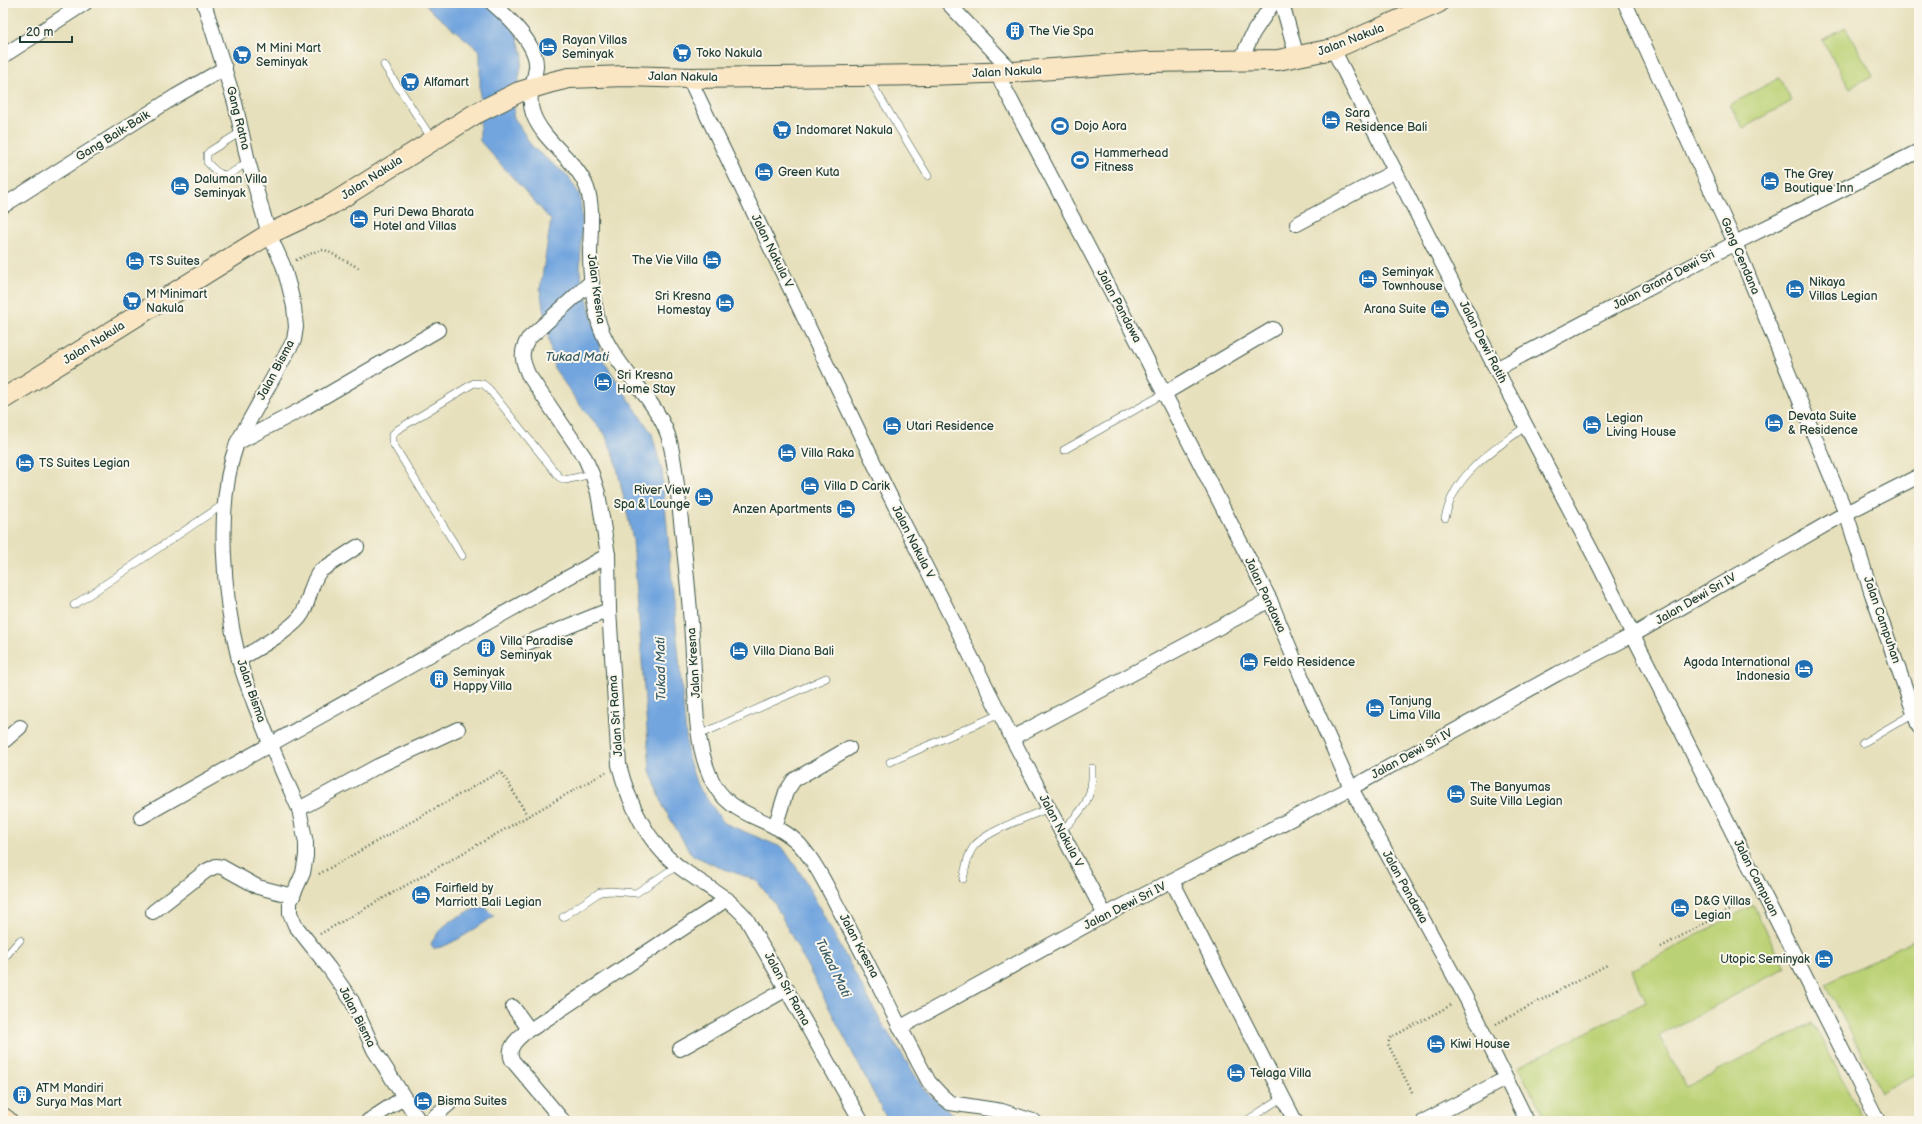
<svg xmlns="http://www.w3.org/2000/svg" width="1922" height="1124" viewBox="0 0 1922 1124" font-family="'Balsamiq Sans',sans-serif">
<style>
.green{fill:#bbd175;stroke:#6d8754}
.water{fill:#72a5de;stroke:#487189}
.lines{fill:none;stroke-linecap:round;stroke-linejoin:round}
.service-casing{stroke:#3d5548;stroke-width:8}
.minor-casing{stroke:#3d5548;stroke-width:16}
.secondary-casing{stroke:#3d5548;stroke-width:22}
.path{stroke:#3d5548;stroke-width:2.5;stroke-dasharray:1 3;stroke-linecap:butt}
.service{stroke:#fff;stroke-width:7}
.minor{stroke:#fff;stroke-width:14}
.secondary{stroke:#fbe6c4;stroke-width:20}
.labels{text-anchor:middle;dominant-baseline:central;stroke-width:4;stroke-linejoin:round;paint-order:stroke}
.poi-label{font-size:12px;fill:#1f3d34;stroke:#fbf7ec;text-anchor:start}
.street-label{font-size:12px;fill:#1f3d34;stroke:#fbf7ec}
.water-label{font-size:13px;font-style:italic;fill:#385c67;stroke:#fbf7ec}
</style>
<rect width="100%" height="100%" fill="#fbf7ec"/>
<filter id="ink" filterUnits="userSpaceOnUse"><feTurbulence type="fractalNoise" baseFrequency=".025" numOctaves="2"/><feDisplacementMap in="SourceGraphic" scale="8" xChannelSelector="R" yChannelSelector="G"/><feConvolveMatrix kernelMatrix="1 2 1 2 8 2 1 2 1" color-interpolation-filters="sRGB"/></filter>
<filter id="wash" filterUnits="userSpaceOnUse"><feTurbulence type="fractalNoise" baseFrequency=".012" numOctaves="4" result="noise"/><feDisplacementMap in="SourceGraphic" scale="16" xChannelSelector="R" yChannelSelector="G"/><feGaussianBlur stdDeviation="0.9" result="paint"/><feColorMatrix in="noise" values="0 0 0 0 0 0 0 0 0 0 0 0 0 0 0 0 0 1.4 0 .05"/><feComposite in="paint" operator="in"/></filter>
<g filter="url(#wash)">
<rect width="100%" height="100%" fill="#e7e0bc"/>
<g class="green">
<polygon points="1845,27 1873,75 1850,88 1822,40"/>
<polygon points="1779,78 1792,101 1743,128 1730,105"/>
<polygon points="1753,905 1785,968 1659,1036 1686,1087 1813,1023 1864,1121 1547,1121 1518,1067 1646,1002 1632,970"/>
<polygon points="1919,937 1919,1072 1881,1092 1826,984"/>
</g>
<g class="water">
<polygon points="424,3 488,3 515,31 523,55 513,116 533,148 567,175 580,195 582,221 580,271 603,360 652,434 662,471 688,758 697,785 724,823 783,848 803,877 880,1020 925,1091 956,1116 996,1118 1013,1121 888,1121 775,904 756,880 716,866 691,854 664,808 650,770 633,540 615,458 605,434 579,404 554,368 540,290 551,220 480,141 480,51 435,14"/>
<path d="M478 908H486L494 916C482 924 446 950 433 948L431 944C439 925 459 915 478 908Z"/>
</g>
</g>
<g filter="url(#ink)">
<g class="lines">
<g class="service-casing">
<g id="service">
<polyline points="384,65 432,139"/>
<polyline points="869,79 928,176"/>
<path d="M241 132 210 151 207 154V162C225 183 229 175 248 161"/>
<polyline points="1064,450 1165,393"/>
<path d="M1445 518C1447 511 1449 503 1452 497 1466 466 1500 446 1526 426"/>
<polyline points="462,556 392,442 392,435 397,430 474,383 483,384 489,389 559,477 565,480 592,474"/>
<polyline points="74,605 224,504"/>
<polyline points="699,735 826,678"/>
<polyline points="1863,743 1914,713"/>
<polyline points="890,762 1000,714"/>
<path d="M1061 831C1082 812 1094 798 1092 768"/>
<path d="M963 879C966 868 967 853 976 844 992 829 1028 817 1049 808"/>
<polyline points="563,917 600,892 611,891 636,893 677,866"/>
<polyline points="3,959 20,940"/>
<polyline points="1246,1121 1283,1097"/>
</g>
</g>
<g class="minor-casing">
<g id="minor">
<path d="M204 3 235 103 248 161 269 234 283 265 289 286 294 307 296 327 294 340 237 443C215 505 223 596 239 660 243 674 249 689 254 703 268 739 283 774 299 809L306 843V856L303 873 290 902V913L295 925 329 968 352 1001 374 1050 419 1121"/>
<path d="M492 3C507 16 538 45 536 67 534 84 527 97 533 114 544 143 576 159 587 188 594 208 590 234 590 255 590 275 593 297 597 316 608 365 659 397 670 442 676 468 678 495 681 521 686 566 691 611 693 655 696 694 694 740 710 776 728 820 772 815 800 845 817 864 829 891 841 913 872 969 898 1026 929 1082L940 1094 950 1103 1002 1111 1033 1121"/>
<polyline points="948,3 1013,72"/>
<polyline points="1282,3 1297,57"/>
<polyline points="1625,3 1735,243 1846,513 1872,594 1919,727"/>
<polyline points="1333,49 1496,369 1601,569 1633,635 1878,1121"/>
<polyline points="3,56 85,3"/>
<polyline points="1240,62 1253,33 1273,3"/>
<polyline points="996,72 1140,346 1270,600 1302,678 1351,788 1466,998 1527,1121"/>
<polyline points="689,78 884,484 1012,738 1105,915"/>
<polyline points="3,206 176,96 225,68"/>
<polyline points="1297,224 1395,171"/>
<path d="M592 281 528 339C520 352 522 360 528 374L585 458 592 474 598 493 608 555 609 610 619 765C628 801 647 843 678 866 701 884 727 895 746 918L861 1121"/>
<polyline points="1496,369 1735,243 1919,151"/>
<polyline points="1165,393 1273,329"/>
<polyline points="237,443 306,407 438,330"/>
<polyline points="527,643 609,610"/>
<path d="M239 660C254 650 294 629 302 614 310 601 310 583 320 571L357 547"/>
<polyline points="1012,738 1270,600"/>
<polyline points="3,742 20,727"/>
<polyline points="299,809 378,766 458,729"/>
<polyline points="141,817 608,555"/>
<polyline points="775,827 786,792 794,780 849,748"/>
<polyline points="1172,881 1295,1121"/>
<polyline points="153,912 206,871 216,866 222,867 258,887 293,896"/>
<polyline points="513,1007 529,1029 533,1028 727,899"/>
<polyline points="901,1027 1105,915 1351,788 1557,674 1633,635 1846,513 1919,476"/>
<path d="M529 1029C520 1037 506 1046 512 1060L563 1121"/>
<polyline points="680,1049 787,989"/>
<polyline points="368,1121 403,1098"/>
<polyline points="429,1121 449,1104"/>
<polyline points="1424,1121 1505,1079"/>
</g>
</g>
<g class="secondary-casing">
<g id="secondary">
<polyline points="3,399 269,234 332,204 475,114 519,92 552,82 569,78 626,76 689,78 928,75 1013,72 1146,62 1278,60 1333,49 1438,3"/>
<polyline points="3,1118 7,1121"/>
</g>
</g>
<g class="path">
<polyline points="296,260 319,250 325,250 361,269"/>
<polyline points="319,874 501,771 527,815"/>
<polyline points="320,934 606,772"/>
<polyline points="1661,947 1750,899"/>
<polyline points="1496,1024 1609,964"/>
<polyline points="1412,1092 1388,1044 1390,1038 1453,1004"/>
</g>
<use href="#service" class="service"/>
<use href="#minor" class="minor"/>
<use href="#secondary" class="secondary"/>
</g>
</g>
<defs>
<g id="building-disc" transform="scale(1)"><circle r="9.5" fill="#1f6fb2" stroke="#fbf7ec"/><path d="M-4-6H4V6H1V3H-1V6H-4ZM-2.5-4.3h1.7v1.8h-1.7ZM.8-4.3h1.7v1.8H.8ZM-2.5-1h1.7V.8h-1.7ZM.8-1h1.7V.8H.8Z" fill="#fff"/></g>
<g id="hotel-disc" transform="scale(1)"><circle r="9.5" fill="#1f6fb2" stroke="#fbf7ec"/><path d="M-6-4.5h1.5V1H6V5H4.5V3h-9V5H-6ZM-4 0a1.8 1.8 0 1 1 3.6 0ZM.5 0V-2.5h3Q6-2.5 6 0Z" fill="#fff"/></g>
<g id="supermarket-disc" transform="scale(1)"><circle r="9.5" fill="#1f6fb2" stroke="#fbf7ec"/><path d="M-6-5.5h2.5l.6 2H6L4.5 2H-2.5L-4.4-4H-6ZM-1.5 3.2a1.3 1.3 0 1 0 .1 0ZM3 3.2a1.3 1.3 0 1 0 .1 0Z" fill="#fff"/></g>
<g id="stadium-disc" transform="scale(1)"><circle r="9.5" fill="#1f6fb2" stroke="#fbf7ec"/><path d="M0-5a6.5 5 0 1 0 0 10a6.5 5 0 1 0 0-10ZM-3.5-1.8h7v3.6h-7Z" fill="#fff"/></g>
</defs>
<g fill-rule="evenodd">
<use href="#building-disc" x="1015" y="31"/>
<use href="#hotel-disc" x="548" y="47"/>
<use href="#supermarket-disc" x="682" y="53"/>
<use href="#supermarket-disc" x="242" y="55"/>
<use href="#supermarket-disc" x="410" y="82"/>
<use href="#hotel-disc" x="1331" y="120"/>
<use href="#stadium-disc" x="1060" y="126"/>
<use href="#supermarket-disc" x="782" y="130"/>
<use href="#stadium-disc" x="1080" y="160"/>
<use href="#hotel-disc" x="764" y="172"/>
<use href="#hotel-disc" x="1770" y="181"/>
<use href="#hotel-disc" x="180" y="186"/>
<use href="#hotel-disc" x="359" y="219"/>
<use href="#hotel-disc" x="712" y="260"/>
<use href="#hotel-disc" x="135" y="261"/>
<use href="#hotel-disc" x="1368" y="279"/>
<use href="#hotel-disc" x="1795" y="289"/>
<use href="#supermarket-disc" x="132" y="301"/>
<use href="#hotel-disc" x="725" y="303"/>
<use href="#hotel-disc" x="1440" y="309"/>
<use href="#hotel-disc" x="603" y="382"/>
<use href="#hotel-disc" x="1774" y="423"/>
<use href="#hotel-disc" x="1592" y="425"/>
<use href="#hotel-disc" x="892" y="426"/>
<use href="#hotel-disc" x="787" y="453"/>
<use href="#hotel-disc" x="25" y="463"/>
<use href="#hotel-disc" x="810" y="486"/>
<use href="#hotel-disc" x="704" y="497"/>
<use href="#hotel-disc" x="846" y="509"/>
<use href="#building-disc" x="486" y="648"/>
<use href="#hotel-disc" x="739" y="651"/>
<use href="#hotel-disc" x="1249" y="662"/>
<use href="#hotel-disc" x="1804" y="669"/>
<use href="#building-disc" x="439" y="679"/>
<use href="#hotel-disc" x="1375" y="708"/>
<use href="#hotel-disc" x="1456" y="794"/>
<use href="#hotel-disc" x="421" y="895"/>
<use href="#hotel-disc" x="1680" y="908"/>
<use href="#hotel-disc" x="1824" y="959"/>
<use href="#hotel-disc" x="1436" y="1044"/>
<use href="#hotel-disc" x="1236" y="1073"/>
<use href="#building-disc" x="22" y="1095"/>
<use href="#hotel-disc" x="423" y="1101"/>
</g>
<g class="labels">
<g class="poi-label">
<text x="1029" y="31">The Vie Spa</text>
<text x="562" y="40">Rayan Villas<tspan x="562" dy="14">Seminyak</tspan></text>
<text x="256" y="48">M Mini Mart<tspan x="256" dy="14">Seminyak</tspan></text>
<text x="696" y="53">Toko Nakula</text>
<text x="424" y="82">Alfamart</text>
<text x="1345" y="113">Sara<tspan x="1345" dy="14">Residence Bali</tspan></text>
<text x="1074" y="126">Dojo Aora</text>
<text x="796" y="130">Indomaret Nakula</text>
<text x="1094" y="153">Hammerhead<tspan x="1094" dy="14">Fitness</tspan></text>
<text x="778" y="172">Green Kuta</text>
<text x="1784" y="174">The Grey<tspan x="1784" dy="14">Boutique Inn</tspan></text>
<text x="194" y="179">Daluman Villa<tspan x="194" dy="14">Seminyak</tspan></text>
<text x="373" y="212">Puri Dewa Bharata<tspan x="373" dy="14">Hotel and Villas</tspan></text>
<text x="698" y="260" text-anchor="end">The Vie Villa</text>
<text x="149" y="261">TS Suites</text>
<text x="1382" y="272">Seminyak<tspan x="1382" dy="14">Townhouse</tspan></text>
<text x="1809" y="282">Nikaya<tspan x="1809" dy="14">Villas Legian</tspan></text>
<text x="146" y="294">M Minimart<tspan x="146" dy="14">Nakula</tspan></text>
<text x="711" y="296" text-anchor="end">Sri Kresna<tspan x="711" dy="14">Homestay</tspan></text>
<text x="1426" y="309" text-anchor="end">Arana Suite</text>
<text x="617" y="375">Sri Kresna<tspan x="617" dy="14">Home Stay</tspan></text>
<text x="1788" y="416">Devata Suite<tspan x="1788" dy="14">&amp; Residence</tspan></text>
<text x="1606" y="418">Legian<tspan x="1606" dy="14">Living House</tspan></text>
<text x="906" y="426">Utari Residence</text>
<text x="801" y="453">Villa Raka</text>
<text x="39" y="463">TS Suites Legian</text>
<text x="824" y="486">Villa D Carik</text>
<text x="690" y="490" text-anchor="end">River View<tspan x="690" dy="14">Spa &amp; Lounge</tspan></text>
<text x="832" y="509" text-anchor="end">Anzen Apartments</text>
<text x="500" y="641">Villa Paradise<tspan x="500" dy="14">Seminyak</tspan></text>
<text x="753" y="651">Villa Diana Bali</text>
<text x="1263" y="662">Feldo Residence</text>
<text x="1790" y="662" text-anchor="end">Agoda International<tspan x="1790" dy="14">Indonesia</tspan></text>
<text x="453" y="672">Seminyak<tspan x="453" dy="14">Happy Villa</tspan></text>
<text x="1389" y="701">Tanjung<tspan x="1389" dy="14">Lima Villa</tspan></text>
<text x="1470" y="787">The Banyumas<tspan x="1470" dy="14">Suite Villa Legian</tspan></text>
<text x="435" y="888">Fairfield by<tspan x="435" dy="14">Marriott Bali Legian</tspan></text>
<text x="1694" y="901">D&amp;G Villas<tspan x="1694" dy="14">Legian</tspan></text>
<text x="1810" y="959" text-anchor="end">Utopic Seminyak</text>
<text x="1450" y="1044">Kiwi House</text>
<text x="1250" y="1073">Telaga Villa</text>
<text x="36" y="1088">ATM Mandiri<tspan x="36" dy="14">Surya Mas Mart</tspan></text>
<text x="437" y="1101">Bisma Suites</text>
</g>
<g class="street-label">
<text transform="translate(1351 40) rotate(-21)">Jalan Nakula</text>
<text transform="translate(1007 72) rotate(-3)">Jalan Nakula</text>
<text transform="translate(683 77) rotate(1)">Jalan Nakula</text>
<text transform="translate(238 118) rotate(76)">Gang Ratna</text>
<text transform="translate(113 136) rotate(-32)">Gang Baik-Baik</text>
<text transform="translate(372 178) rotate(-33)">Jalan Nakula</text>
<text transform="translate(772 251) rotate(64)">Jalan Nakula V</text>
<text transform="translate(1740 256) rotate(67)">Gang Cendana</text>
<text transform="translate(1664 280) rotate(-28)">Jalan Grand Dewi Sri</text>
<text transform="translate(596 289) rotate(82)">Jalan Kresna</text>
<text transform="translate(1119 306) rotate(62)">Jalan Pandawa</text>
<text transform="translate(1483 342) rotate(63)">Jalan Dewi Ratih</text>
<text transform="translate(94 343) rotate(-32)">Jalan Nakula</text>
<text transform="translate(276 370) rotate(-62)">Jalan Bisma</text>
<text transform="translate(913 542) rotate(63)">Jalan Nakula V</text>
<text transform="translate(1265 595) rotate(65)">Jalan Pandawa</text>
<text transform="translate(1696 599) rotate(-30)">Jalan Dewi Sri IV</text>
<text transform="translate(1882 620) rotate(71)">Jalan Campuhan</text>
<text transform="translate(694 663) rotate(-94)">Jalan Kresna</text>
<text transform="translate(251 691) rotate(71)">Jalan Bisma</text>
<text transform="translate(616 716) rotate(-94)">Jalan Sri Rama</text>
<text transform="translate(1412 754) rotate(-29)">Jalan Dewi Sri IV</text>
<text transform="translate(1061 831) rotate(62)">Jalan Nakula V</text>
<text transform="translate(1756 878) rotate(63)">Jalan Campuan</text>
<text transform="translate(1405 887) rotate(61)">Jalan Pandawa</text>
<text transform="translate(1125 906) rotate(-27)">Jalan Dewi Sri IV</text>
<text transform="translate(859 946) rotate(62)">Jalan Kresna</text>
<text transform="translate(787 989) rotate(61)">Jalan Sri Rama</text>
<text transform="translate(357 1017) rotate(63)">Jalan Bisma</text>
</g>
<g class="water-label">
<text x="577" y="357">Tukad Mati</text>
<text transform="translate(661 669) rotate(-91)">Tukad Mati</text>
<text transform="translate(833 968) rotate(64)">Tukad Mati</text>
</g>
</g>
<rect width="1922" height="1124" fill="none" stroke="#fbf7ec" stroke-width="16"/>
<path d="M20 36v6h52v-6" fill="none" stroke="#1f3d34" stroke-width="2"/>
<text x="26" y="36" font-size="12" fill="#1f3d34" stroke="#fbf7ec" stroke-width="3" paint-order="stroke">20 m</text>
</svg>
